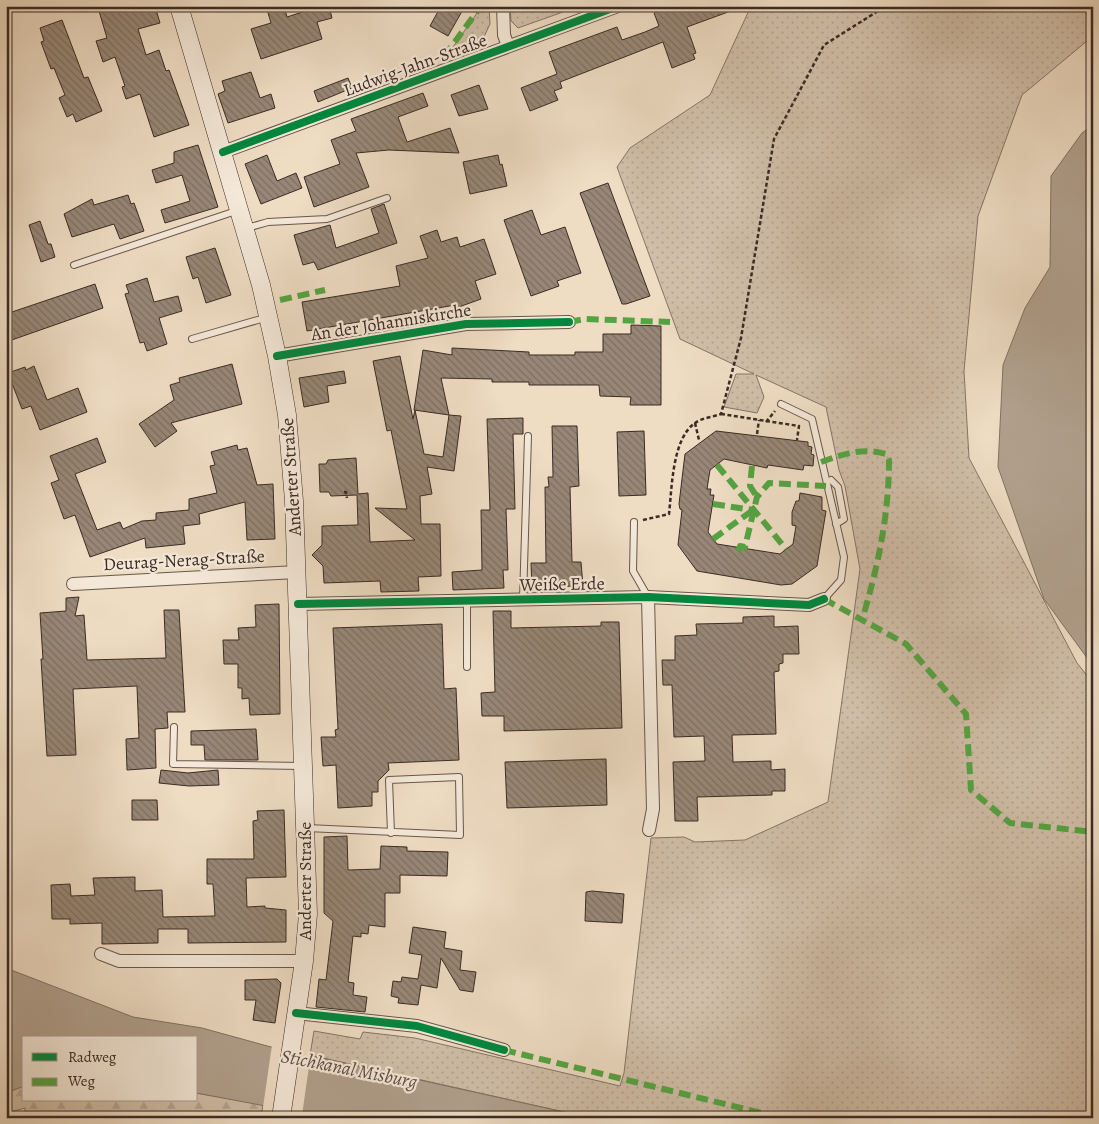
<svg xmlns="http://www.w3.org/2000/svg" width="1099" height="1124" viewBox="0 0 1099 1124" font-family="Alegreya,serif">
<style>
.grass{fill:url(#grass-dots);stroke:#867466}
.forest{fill:url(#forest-firs);stroke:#867466}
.water{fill:#b1a08d;stroke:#827163}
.pier{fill:#eedcc3}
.building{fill:url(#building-back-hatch);stroke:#3b2b24}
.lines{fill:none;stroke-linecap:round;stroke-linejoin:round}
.lane-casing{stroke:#68574c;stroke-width:8}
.street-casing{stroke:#68574c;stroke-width:14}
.secondary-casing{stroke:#3b2b24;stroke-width:19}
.path{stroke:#3b2b24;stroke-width:2.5;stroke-dasharray:4 2.5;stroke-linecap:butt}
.lane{stroke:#f4e8d8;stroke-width:6}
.street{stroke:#f4e8d8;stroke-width:12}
.secondary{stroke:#f4e8d8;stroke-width:18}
.quiet{stroke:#54a442;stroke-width:6;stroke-dasharray:12 6;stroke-linecap:butt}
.cycleway-casing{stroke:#f4e8d8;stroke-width:11}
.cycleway{stroke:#00873e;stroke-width:8}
.labels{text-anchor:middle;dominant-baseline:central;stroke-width:4.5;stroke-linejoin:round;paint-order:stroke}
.street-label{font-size:18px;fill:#3b2b24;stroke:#f4e8d8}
.water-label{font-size:19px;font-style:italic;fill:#5e4e44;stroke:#f4e8d8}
</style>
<defs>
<pattern id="grass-dots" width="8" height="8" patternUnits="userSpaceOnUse" patternTransform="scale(1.25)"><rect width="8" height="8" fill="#d0bea8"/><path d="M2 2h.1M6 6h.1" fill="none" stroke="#b4a390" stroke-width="1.8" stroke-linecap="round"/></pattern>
<pattern id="forest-firs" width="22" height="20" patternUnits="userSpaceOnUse" patternTransform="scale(1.25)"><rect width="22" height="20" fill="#d0bea8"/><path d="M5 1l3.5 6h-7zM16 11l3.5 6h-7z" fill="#b4a390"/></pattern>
<pattern id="building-back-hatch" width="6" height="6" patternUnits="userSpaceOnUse" patternTransform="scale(1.25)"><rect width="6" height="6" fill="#988777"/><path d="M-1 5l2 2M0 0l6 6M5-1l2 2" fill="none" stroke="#7d6f61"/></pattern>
</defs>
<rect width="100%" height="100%" fill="#eedcc3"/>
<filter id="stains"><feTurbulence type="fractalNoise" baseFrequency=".004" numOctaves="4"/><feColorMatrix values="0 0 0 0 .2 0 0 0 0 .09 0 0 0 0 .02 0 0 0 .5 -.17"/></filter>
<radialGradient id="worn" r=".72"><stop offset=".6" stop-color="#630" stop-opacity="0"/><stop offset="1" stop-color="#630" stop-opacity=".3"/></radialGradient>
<g class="grass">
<polygon points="482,6 489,6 490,24 483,39 448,54"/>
<polygon points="510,6 577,6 577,7 518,28 511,21"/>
<polygon points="751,6 1093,6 1093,36 1022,95 978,216 964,371 969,458 1077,663 1093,683 1093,1118 591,1118 310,1055 314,1031 360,1039 363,1032 415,1038 620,1086 624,1073 651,838 684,837 695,842 745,840 828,802 860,569 845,486 839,470 826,407 756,375 764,397 757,413 724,407 736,374 754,374 680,339 617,167 630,148 710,95"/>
</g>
<polygon class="forest" points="24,1086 24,1100 196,1100 196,1093 263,1104 261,1118 25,1118 25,1108 11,1112 7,1108 11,1091"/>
<g class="water">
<polygon points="1093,125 1093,666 1044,599 998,467 1003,365 1025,308 1050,267 1051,176 1082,133"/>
<polygon points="6,968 133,1017 202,1028 271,1047 591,1118 330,1118 196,1093 196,1038 24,1038 24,1086 11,1091 6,1090"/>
</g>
<polygon class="pier" points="272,1045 311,1053 302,1115 263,1107"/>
<g class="building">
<polygon points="113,6 155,6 160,23 138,29 146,55 159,50 166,71 169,70 189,125 154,137 140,94 126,99 122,87 125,86 115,57 103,62 96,41 107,38 99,11"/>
<polygon points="266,6 284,6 287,17 315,8 314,6 329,6 332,18 317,22 322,39 261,59 251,29 271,23"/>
<polygon points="441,6 465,6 448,36 430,26"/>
<polygon points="674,6 739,8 687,27 696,53 693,54 695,59 672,68 663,42 560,82 562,88 554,91 558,100 530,111 521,88 557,74 549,52 617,27 622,40 645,32 659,26 654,13"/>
<polygon points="62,20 84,78 88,77 102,111 76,122 73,114 67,117 59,98 65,95 54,68 51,69 41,42 44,41 40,28"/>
<polygon points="251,72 260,98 271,94 275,108 228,123 218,94 225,91 222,81"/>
<polygon points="348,78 352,88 318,102 314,91"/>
<polygon points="479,85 488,109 459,116 451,95"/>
<polygon points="423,93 428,106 398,117 407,142 450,128 459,153 389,150 356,153 369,187 314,207 304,177 340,164 331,140 356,131 351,119"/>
<polygon points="198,145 218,207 165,223 161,210 190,201 182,175 156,183 152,170 174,163 174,152"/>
<polygon points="267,155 277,181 296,173 302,188 261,204 245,164"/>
<polygon points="498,155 500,165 502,164 507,186 470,194 463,162"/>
<polygon points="608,183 650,296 626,304 622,304 580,193"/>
<polygon points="128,195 131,204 134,203 144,231 120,239 114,224 72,237 64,214 92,199 94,205"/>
<polygon points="384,204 397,243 318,270 314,262 303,265 294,235 330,225 336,248 379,233 371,209"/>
<polygon points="532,210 541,235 565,227 581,273 557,281 559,286 531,296 504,220"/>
<polygon points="40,221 48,244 51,244 55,257 41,262 29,225"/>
<polygon points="437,230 441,242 457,237 460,247 484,239 496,274 475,281 481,299 456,308 455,305 307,331 302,302 400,286 396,266 428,258 420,236"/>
<polygon points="215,248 231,295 206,303 198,277 193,279 186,257"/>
<polygon points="147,278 154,302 178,296 182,311 159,318 167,344 147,351 144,342 140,343 125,294 129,293 126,285"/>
<polygon points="95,284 103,308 6,342 6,314"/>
<polygon points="631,325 661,326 661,405 630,405 631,397 600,396 599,385 529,385 529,382 492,382 492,379 441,378 449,415 461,416 454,471 427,467 432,494 420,496 421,524 440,524 441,576 418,577 419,591 381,592 380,581 324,583 323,566 312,555 322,545 322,526 358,525 357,495 331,496 329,492 320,492 319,464 326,464 328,460 356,458 358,494 368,493 370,542 415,540 375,508 407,509 391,430 387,431 373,361 400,356 413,419 415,410 424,454 443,457 449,415 414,410 423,350 452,355 452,348 529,352 529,355 575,355 575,352 603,352 603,334 631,334"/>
<polygon points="232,364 242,404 171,423 177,431 155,447 139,424 174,400 170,385 180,382 179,378"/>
<polygon points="34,366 47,400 78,388 87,412 40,430 31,406 22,409 8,373 25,367 26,370"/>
<polygon points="344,371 346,383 327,386 329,402 304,407 299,378"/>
<polygon points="523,418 523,434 513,434 515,509 506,509 508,570 503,570 504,588 453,590 452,572 482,570 481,510 490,510 487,419"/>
<polygon points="552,426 577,426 579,486 570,487 572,562 581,562 583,586 532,587 531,563 546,563 545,487 549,487 548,477 553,477"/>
<polygon points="644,431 646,495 619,496 617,432"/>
<polygon points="716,431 808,442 808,446 812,447 811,454 814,455 813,466 804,465 803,470 768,465 767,468 724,459 710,470 707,489 711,489 710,495 714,495 708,532 717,544 780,554 793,544 796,526 792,525 792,512 796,501 799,501 800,493 822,497 822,510 826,511 817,566 792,584 781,585 697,571 678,545 682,510 680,509 679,504 685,454"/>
<polygon points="97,438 106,462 75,474 97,530 120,522 123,529 142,521 156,520 156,513 189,510 189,499 217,493 210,466 215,465 211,452 237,445 238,450 247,448 257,485 273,484 275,539 247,540 245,502 199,514 200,524 183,526 185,544 146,548 145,538 90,557 75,515 64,519 51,483 59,480 50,456"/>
<polygon points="79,597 75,616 84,615 87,660 166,658 164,610 179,610 185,712 167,712 168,728 155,729 156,768 127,770 126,739 139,738 137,686 73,689 76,755 47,756 41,659 43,659 40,613 66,611 66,598"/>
<polygon points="279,604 280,714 250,715 249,698 242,699 242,688 238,688 238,664 224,664 223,640 239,640 238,628 256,627 255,605"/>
<polygon points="493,611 511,611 511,628 601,626 601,622 619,622 622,728 504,731 504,716 482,716 481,693 495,692"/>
<polygon points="774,616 774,627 798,626 799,654 783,654 783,663 779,664 779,671 774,672 776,734 732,735 733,762 771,761 771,770 785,769 785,791 772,791 772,795 697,797 698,821 675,821 673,762 705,761 704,736 674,737 672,685 663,685 662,660 675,660 675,636 697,635 696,624 743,623 743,617"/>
<polygon points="442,624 444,689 456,688 459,760 388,763 389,770 378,781 378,792 372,792 372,806 338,808 336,765 323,766 321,737 336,737 335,730 338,729 333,628"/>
<polygon points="256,729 258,760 205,760 204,745 191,745 191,731"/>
<polygon points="606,759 607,805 507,808 505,762"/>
<polygon points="161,770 188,773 218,770 219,785 189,786 159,783"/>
<polygon points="132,800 157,800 158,820 132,820"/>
<polygon points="284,810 286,877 246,878 247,907 265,906 265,908 286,910 286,942 188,943 188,929 158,929 158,943 102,944 102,923 70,924 70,919 52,919 51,885 70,884 71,896 95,895 93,878 135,877 135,891 162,890 163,917 215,916 213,884 207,884 207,859 254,859 253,821 258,820 257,811"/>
<polygon points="347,836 348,870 380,869 381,846 407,847 407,851 448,852 447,876 400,875 400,893 385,893 385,927 369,925 368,934 361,933 361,937 353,936 348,982 354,983 353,995 367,997 365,1012 316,1007 319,979 326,980 333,921 324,913 324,837"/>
<polygon points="592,891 624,894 622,923 585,921 586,892"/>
<polygon points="413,927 446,932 444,948 462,951 460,970 476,972 473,992 460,990 441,958 437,988 421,985 418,1005 398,1003 399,998 391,996 393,981 401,982 402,977 418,979 422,955 409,953"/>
<polygon points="277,979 281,983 275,1023 253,1020 256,1000 245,1000 245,980"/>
</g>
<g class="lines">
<g class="lane-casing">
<g id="lane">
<polyline points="247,228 268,222 327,219 387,198"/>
<polyline points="74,265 239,210"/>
<polyline points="192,339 268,317"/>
<polyline points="781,404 812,419 844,557 841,580 824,599"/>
<polyline points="831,480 838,487 844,519 836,524"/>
<polyline points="634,522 633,571 648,597"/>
<polyline points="523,599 528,436"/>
<polyline points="467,601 467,667"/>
<polyline points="174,727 173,764 302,766"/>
<polyline points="307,828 460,835 459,777 389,780 391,833"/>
</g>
</g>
<g class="street-casing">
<g id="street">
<polyline points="503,6 504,35 508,46"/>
<polyline points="223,152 618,6"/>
<polyline points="277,356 466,324 569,322"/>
<polyline points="73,584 297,572"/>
<polyline points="648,597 653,809 649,830"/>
<polyline points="298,604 648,597 809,605 824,599"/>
<polyline points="101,954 119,961 304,961"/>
<polyline points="296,1013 417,1026 504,1050"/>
</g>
</g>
<g class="secondary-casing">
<polyline id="secondary" points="179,6 261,285 277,356 287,415 294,501 308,914 304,961 281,1118"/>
</g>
<g class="path">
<polyline points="1082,6 1093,20"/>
<polyline points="721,414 799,426 797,440"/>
<polyline points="766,422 775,411"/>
<polyline points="695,423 699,440"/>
<polyline points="757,434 759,420"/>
<polyline points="344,492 346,492 347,498"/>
<path d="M643 520 669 514C672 488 672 439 695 423 701 418 713 417 721 414L741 338 774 139 824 45 886 6"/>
</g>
<use href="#lane" class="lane"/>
<use href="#street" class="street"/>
<use href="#secondary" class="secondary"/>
<g class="quiet">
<polyline points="447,57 446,54 481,6"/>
<polyline points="280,300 325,290"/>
<polyline points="569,322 585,319 670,322"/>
<path d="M821 462C844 454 862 447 886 454L889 460C889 515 878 567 862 620"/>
<polyline points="717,465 786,549"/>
<polyline points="752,466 750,486 757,497"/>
<polyline points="713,504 753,510"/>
<polyline points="713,539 753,510"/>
<polyline points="739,551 740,546 745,547 757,497 769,483 826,486"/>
<polyline points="824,599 906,644 966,714 971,790 1010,823 1093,832"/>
<polyline points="504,1050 782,1118"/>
</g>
<g class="cycleway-casing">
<g id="cycleway">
<polyline points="223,152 618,6"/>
<polyline points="277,356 466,324 569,322"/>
<polyline points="298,604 648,597 809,605 824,599"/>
<polyline points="296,1013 417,1026 504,1050"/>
</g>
</g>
<use href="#cycleway" class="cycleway"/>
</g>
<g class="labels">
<g class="street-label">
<text transform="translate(415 65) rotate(-20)">Ludwig-Jahn-Straße</text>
<text transform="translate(391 322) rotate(-9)">An der Johanniskirche</text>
<text transform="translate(291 477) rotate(-94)">Anderter Straße</text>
<text transform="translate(184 560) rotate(-3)">Deurag-Nerag-Straße</text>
<text transform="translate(562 584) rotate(-1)">Weiße Erde</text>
<text transform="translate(305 881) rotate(-90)">Anderter Straße</text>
</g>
<g class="water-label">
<text transform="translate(349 1069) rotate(11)">Stichkanal Misburg</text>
</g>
</g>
<rect width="1099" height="1124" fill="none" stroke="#eedcc3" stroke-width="25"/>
<rect x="8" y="8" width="1084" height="1109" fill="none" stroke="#3b2b24" stroke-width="2.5"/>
<rect x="12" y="12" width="1074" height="1099" fill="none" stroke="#3b2b24"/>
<rect x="22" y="1036" width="175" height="65" fill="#f4e8d8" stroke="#aa9c90"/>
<rect x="32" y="1053" width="25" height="8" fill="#00873e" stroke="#aa9c90"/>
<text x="68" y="1062" font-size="15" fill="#3b2b24">Radweg</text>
<rect x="32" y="1078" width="25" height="8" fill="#54a442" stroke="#aa9c90"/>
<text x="68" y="1086" font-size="15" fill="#3b2b24">Weg</text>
<rect width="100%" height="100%" filter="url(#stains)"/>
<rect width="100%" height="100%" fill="url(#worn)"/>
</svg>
